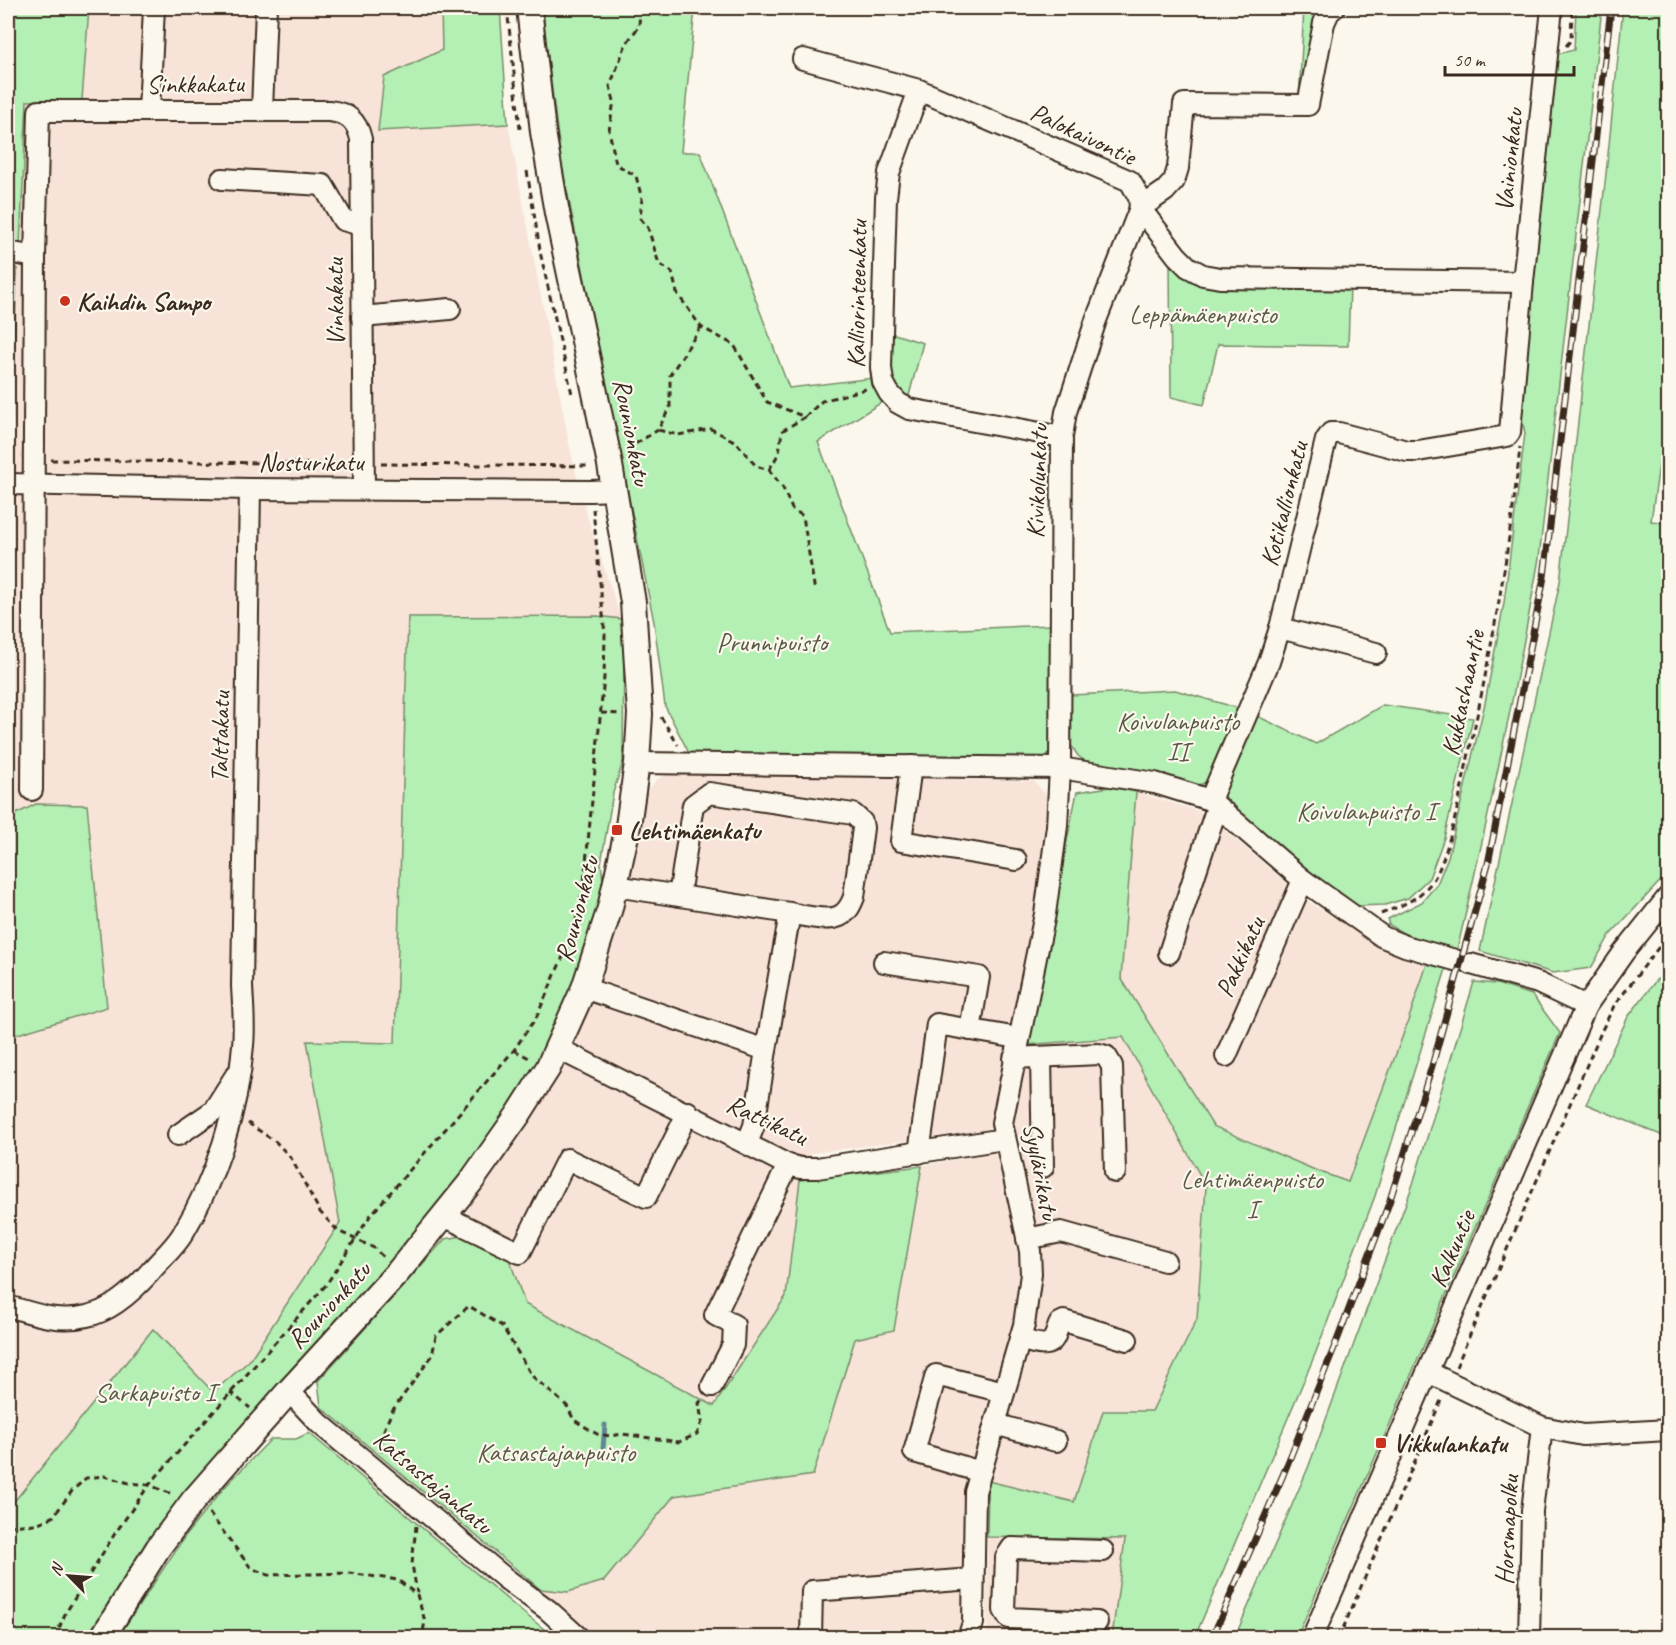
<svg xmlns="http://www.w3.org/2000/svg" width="1676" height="1645" viewBox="0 0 1676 1645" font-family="Caveat,sans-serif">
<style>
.built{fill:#f7e3d8}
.green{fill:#b4efb4;stroke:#788c69;stroke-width:1.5}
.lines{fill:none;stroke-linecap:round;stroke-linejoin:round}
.stream{stroke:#638692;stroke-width:5}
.minor-casing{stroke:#3b2a1e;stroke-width:24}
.major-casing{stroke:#3b2a1e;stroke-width:28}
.path{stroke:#3b2a1e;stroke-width:3;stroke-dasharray:6 4.5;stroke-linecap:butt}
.minor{stroke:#fbf7ec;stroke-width:20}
.major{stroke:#fbf7ec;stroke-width:24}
.rail-casing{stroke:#3b2a1e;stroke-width:7}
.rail{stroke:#fbf7ec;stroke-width:4.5;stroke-dasharray:14;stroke-linecap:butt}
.poi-dot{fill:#c8321e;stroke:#fbf7ec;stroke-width:2}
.labels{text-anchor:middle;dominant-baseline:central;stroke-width:4.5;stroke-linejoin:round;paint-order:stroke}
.street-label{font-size:26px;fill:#3b2a1e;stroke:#fbf7ec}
.poi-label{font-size:26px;font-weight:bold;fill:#3b2a1e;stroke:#fbf7ec;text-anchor:start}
.park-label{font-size:26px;fill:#595b44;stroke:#fbf7ec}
</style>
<rect width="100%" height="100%" fill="#fbf7ec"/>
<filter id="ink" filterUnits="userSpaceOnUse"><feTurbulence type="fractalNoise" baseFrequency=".0167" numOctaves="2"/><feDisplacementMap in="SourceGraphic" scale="12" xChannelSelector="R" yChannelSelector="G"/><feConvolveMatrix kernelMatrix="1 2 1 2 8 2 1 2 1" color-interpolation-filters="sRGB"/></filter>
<g filter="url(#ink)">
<g class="built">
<polygon points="89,8 441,8 442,50 384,77 378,131 508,124 571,453 587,516 621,619 597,616 408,617 395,1044 307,1041 340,1222 249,1361 213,1392 153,1329 8,1509 8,1037 106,1007 20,812 8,818 8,101 82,100"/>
<polygon points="669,773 1034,781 1048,797 1034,916 994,1118 989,1128 981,1131 812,1153 800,1180 786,1296 714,1406 525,1304 509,1258 463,1236 467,1208 526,1127 558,1074 582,1025 602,977 624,911 646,793 656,780"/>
<polygon points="1136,792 1205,813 1306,900 1381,947 1406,959 1427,964 1406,1027 1348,1182 1315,1170 1213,1125 1121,978"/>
<polygon points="1123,1037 1206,1186 1197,1319 1152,1411 1103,1411 1074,1503 988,1481 1032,1324 1009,1125 1025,1045"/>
<polygon points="992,1152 996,1155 1021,1251 1020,1292 1014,1324 965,1488 962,1622 955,1637 591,1637 540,1589 568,1592 604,1581 674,1496 813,1475 855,1339 894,1329 922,1166"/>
<polygon points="987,1537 1125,1539 1112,1637 987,1638"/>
</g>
<g class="green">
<polygon points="8,8 89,8 82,100 27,101 20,245 8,244"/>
<polygon points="441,8 500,8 508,124 378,131 384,77 442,50"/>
<polygon points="543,8 695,8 681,152 700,152 789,388 874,378 884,401 818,442 890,632 1052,625 1051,750 1044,758 690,755 665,706 654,622 561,161 546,42"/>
<polygon points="1304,8 1322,8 1299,99"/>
<path d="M1576 8H1602L1539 558C1516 690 1488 820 1457 950L1408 936 1388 924V919L1422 902 1437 884 1448 857 1485 703 1504 603 1525 433 1519 406 1553 55 1574 50Z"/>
<polygon points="1623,8 1668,8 1668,402 1651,521 1668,523 1668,873 1610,935 1591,968 1553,973 1480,951 1560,582 1606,174"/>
<polygon points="1170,259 1183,271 1350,286 1348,346 1218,344 1204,405 1171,397"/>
<polygon points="8,268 17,268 11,434 8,438"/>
<polygon points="888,332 923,343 907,403 891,388"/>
<polygon points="597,616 621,619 624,640 623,762 613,793 601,863 604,890 568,1001 533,1073 457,1182 111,1602 88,1637 8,1638 8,1509 153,1329 213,1392 249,1361 340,1223 307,1041 395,1043 408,617"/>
<polygon points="1175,690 1241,709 1211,779 1202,784 1191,786 1151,773 1087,762 1078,756 1071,745 1071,695"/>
<polygon points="1383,705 1473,718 1444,838 1429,878 1408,898 1385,905 1355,906 1330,890 1230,804 1224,795 1225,785 1255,715 1316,744"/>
<polygon points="1110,787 1136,792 1121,978 1213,1126 1315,1170 1348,1182 1406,1027 1427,964 1446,969 1375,1196 1316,1352 1195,1637 1112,1637 1125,1539 987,1537 988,1481 1074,1502 1103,1411 1152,1411 1197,1319 1206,1186 1123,1037 1025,1045 1077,792"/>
<polygon points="36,804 87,805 107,1007 8,1037 8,818"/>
<polygon points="1657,979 1668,987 1668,1138 1586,1104 1628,1017"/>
<polygon points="1474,982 1497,984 1532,995 1560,1033 1297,1637 1235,1637 1308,1468 1413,1184"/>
<polygon points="922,1166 894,1330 855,1339 813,1475 674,1496 604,1581 568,1592 540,1589 321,1407 318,1381 445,1239 463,1236 509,1258 525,1304 714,1406 786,1296 800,1180"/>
<polygon points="309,1433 520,1610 554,1637 118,1637 185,1536 223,1489 271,1439 296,1439"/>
</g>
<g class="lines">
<polyline class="stream" points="603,1448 605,1425"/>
<g class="minor-casing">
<g id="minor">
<polyline points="803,59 919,90 1130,181 1139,197 1140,208 1177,256 1188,267 1203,275 1220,278 1523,282"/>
<polyline points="919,90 889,173 886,198 881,368 883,382 889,393 898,403 909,409 1062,437"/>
<polyline points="262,110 266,8"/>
<polyline points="149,111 154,8"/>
<polyline points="222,179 323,185 343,220 361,225"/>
<polyline points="8,252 35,257"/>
<polyline points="362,317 450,309"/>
<polyline points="8,484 250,489 591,491 614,490"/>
<polyline points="1280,628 1376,653"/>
<polyline points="637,763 1060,768 1155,783 1210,800 1303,880 1383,937 1405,946 1455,960"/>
<polyline points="911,766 901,841 1016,860"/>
<path d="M32 790 35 257 39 111H329C348 113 357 121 361 139L364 489"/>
<polyline points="1210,800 1269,662 1280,628 1326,440 1331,433 1339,433 1407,451 1418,451 1507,436 1510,432 1523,282 1552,8"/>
<path d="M615 886C671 895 727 903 783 912 797 914 824 922 837 917 847 914 851 905 854 897L863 828 862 822 853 814 709 793 693 805 679 896"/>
<polyline points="1169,953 1217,807"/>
<polyline points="884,962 979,977 970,1030"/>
<polyline points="1471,964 1538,983 1586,1006"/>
<polyline points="584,988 766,1050 754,1126 747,1143"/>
<polyline points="557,1048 788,1165 801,1168 817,1168 1004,1139"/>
<polyline points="766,1050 790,913"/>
<polyline points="1226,1056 1303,880"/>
<polyline points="1041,1057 1043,1167"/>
<polyline points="1014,1058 1099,1054 1106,1056 1112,1066 1115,1172"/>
<polyline points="178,1135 213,1111 236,1075"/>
<polyline points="919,1153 937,1024 1018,1038"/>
<polyline points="444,1216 520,1253 567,1159 646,1197 688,1112"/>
<polyline points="1027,1239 1061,1232 1165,1261"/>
<path d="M8 1306C35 1314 58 1323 87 1316 112 1311 134 1290 150 1272 160 1260 174 1248 182 1235 216 1178 238 1111 243 1045 245 1026 243 1006 242 986L250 489"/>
<path d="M1020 1339C1030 1342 1048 1350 1054 1338 1057 1333 1057 1328 1060 1323L1064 1321 1127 1340"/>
<polyline points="1428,1372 1542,1427 1583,1435 1668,1430"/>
<polyline points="712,1386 733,1345 734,1325 715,1315 788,1165"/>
<polyline points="289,1391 319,1423 506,1579 548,1610 579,1638"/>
<polyline points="995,1424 1056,1441"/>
<polyline points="981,1472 914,1452 936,1375 1004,1392"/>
<polyline points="1097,1622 1009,1618 1004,1610 1006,1557 1012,1548 1103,1551"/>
<polyline points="811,1638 812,1591 973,1579"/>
<polyline points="968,1638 973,1623 975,1492 1024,1325 1031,1274 1030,1251 1002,1123 1045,914 1057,826 1060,768 1062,437 1066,412 1096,320 1140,208 1165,191 1174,181 1178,168 1184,104 1308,105 1324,23 1329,12 1334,8"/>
<polyline points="1312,1638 1586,1006 1624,952 1668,897"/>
<polyline points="1529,1638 1532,1511 1542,1427"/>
</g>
</g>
<g class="major-casing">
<polyline id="major" points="102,1638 158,1548 193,1501 289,1391 398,1272 470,1183 518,1115 548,1068 584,988 610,908 628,826 637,763 640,714 633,602 609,459 557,213 543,132 529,8"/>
</g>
<g class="path">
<polyline points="507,8 520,129"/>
<polyline points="640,8 639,26 626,44 610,86 614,101 609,130 616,164 636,176 642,199 640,218 648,228 659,264 672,272 677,293 701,327 734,345 767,402 805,417 822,401 866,389"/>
<polyline points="1566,46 1571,40 1572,8"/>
<polyline points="527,171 541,256 572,394"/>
<polyline points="701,327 670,375 670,407 658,430 678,435 711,429 736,442 756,466 769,470 783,488 792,509 803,516 815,592"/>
<polyline points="627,449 658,430"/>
<polyline points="8,460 17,460"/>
<polyline points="51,460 347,464"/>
<polyline points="381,464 589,466"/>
<polyline points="769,470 779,453 782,431 805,417"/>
<polyline points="601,713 620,714"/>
<polyline points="661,717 678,745"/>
<path d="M1381 914C1402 905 1419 900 1433 880 1447 861 1460 797 1465 771 1489 664 1509 557 1520 447"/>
<polyline points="514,1050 531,1059"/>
<polyline points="248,1123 276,1142 291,1158 320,1212 338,1231 374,1248 384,1258"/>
<polyline points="1456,1367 1602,1030 1614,1006 1668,935"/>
<polyline points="230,1392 250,1408"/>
<polyline points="381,1452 384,1430 392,1411 432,1356 436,1336 469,1306 502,1326 532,1376 567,1406 574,1420 597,1434 611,1436 622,1434 679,1442 697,1434 702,1422 699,1403 702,1400"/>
<polyline points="209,1513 251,1568 268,1575 349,1573 398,1580 417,1595 425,1621 422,1638"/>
<polyline points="8,1526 36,1524 53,1517 72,1491 86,1478 104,1476 129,1483 149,1485 172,1494"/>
<polyline points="416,1526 412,1564 417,1593"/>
<polyline points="55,1638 65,1614 114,1535 149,1485 326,1285 370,1216 514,1050 537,1016 568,945 575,925 584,883 604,677 605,635 593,509"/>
<polyline points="1339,1638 1442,1398"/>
</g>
<use href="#minor" class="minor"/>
<use href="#major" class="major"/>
<g class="rail-casing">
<polyline id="rail" points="1212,1638 1283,1475 1338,1338 1389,1203 1432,1066 1488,864 1544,577 1611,8"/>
</g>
<use href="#rail" class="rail"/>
</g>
</g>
<g class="poi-dot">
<circle cx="65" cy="301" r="6"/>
<rect x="611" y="824" width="12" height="12" rx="3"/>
<rect x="1375" y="1437" width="12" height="12" rx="3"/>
</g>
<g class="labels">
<g class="street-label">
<text transform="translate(195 84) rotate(-1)">Sinkkakatu</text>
<text transform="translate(1083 134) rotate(25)">Palokaivontie</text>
<text transform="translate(1509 160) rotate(-84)">Vainionkatu</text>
<text transform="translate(857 294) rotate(-89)">Kalliorinteenkatu</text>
<text transform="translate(335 302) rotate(-91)">Vinkakatu</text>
<text transform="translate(632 432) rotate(79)">Rounionkatu</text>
<text x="311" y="462">Nosturikatu</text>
<text transform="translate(1037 481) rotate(-88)">Kivikolunkatu</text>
<text transform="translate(1284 504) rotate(-76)">Kotikallionkatu</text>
<text transform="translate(1463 693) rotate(-78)">Kukkashaantie</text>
<text transform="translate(220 737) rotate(-89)">Talttakatu</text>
<text transform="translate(577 909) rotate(-75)">Rounionkatu</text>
<text transform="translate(1240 957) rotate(-66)">Pakkikatu</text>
<text transform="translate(767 1120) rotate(25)">Rattikatu</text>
<text transform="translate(1041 1171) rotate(79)">Syylärikatu</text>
<text transform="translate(1452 1249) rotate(-67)">Kalkuntie</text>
<text transform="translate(329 1305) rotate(-47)">Rounionkatu</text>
<text transform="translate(433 1482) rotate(40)">Katsastajankatu</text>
<text transform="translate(1507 1530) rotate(-87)">Horsmapolku</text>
</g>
<g class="poi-label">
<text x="77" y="301">Kaihdin Sampo</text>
<text x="629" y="830">Lehtimäenkatu</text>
<text x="1393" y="1443">Vikkulankatu</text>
</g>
<g class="park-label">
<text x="1203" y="314">Leppämäenpuisto</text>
<text x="772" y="642">Prunnipuisto</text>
<text x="1178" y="721">Koivulanpuisto<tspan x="1178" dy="30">II</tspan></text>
<text x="1366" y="811">Koivulanpuisto I</text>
<text x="1252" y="1179">Lehtimäenpuisto<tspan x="1252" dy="30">I</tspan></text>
<text x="155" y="1392">Sarkapuisto I</text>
<text x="556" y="1452">Katsastajanpuisto</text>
</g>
</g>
<rect width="1676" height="1645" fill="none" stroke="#fbf7ec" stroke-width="30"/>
<rect x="15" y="15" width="1646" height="1615" fill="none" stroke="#3b2a1e" stroke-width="2" filter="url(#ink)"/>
<g transform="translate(69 1576) rotate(295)" stroke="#fbf7ec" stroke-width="4.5" paint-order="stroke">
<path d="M0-4.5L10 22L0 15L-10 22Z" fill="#3b2a1e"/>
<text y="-9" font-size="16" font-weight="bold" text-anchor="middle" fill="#3b2a1e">N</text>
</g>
<path d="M1445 66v9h129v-9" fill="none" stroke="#3b2a1e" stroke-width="3"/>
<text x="1454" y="66" font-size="18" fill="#3b2a1e" stroke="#fbf7ec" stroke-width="4.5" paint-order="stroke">50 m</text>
</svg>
